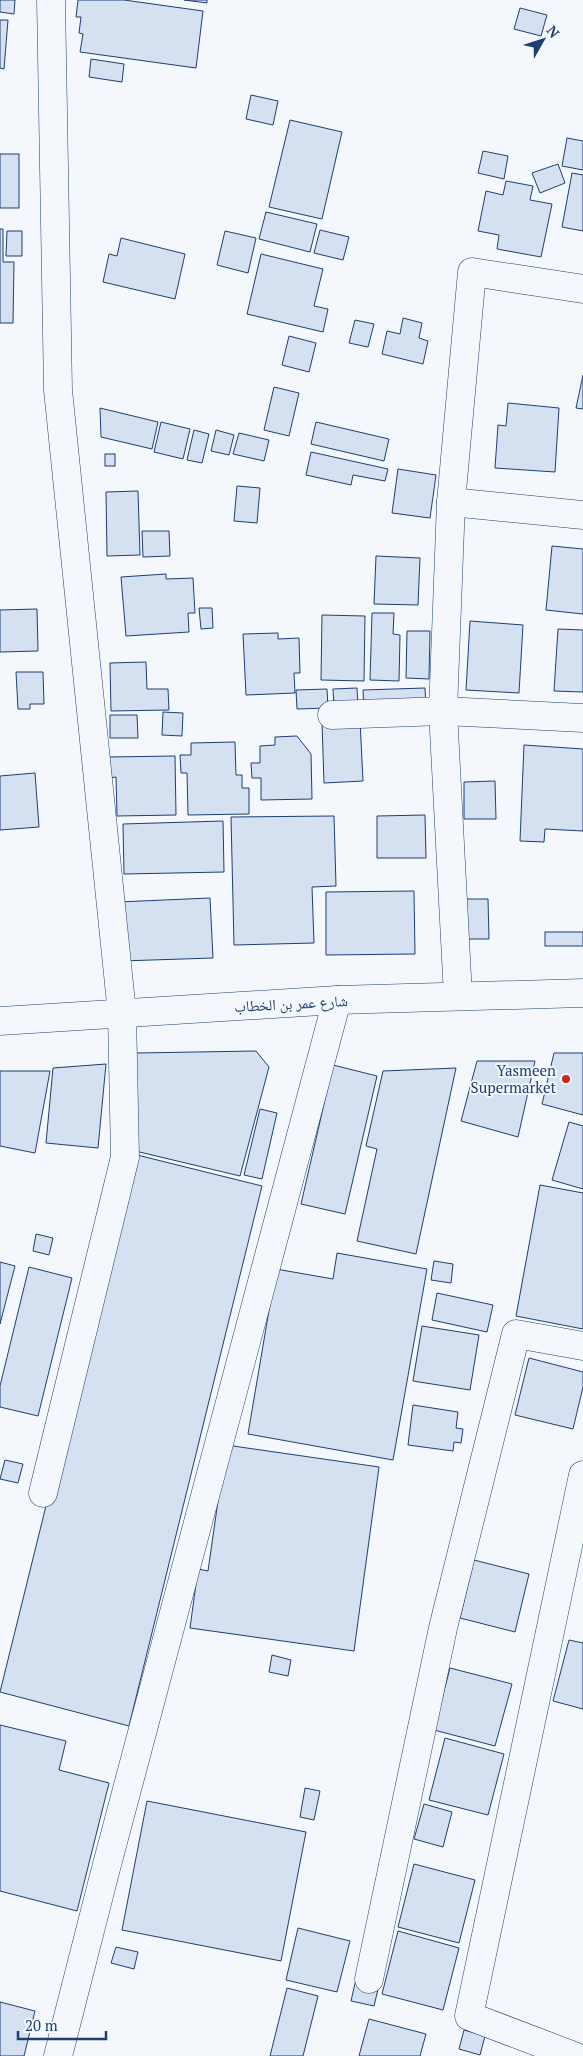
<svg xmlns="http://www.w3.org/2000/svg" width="583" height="2056" viewBox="0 0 583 2056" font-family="'PT Serif','Noto Naskh Arabic',serif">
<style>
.building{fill:#d5e0f0;stroke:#1d3f73}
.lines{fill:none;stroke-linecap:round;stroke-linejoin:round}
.minor-casing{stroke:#1d3f73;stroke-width:29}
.major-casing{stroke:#1d3f73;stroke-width:29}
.minor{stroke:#f4f7fb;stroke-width:28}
.major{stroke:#f4f7fb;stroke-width:28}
.poi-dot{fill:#c62828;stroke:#f4f7fb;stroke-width:2}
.labels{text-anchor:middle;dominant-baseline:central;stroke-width:4;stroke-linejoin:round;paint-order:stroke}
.street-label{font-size:15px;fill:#1d3f73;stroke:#f4f7fb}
.poi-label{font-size:15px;fill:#1d3f73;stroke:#f4f7fb;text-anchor:end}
</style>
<rect width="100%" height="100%" fill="#f4f7fb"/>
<g class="building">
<polygon points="0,0 15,0 14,14 0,12"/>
<polygon points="78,0 124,0 203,11 196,68 80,52 83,34 79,33 81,17 76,17"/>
<polygon points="184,0 207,0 207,3"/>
<polygon points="520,8 547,15 541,36 514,29"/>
<polygon points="0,20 8,20 4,69 0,68"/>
<polygon points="91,59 124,64 122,82 89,77"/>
<polygon points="251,95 278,101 273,125 246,119"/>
<polygon points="290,120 342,132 322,219 269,207"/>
<polygon points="567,138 583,141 583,170 562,166"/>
<polygon points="483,151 508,156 504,179 478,173"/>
<rect x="0" y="154" width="19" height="54"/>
<polygon points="558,164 565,183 540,193 532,173"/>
<polygon points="572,173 583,175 583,231 562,227"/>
<polygon points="506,181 533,186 530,200 552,204 541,257 497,249 499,235 478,231 486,191 503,195"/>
<polygon points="266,212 317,224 310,252 259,239"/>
<polygon points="0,229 3,229 3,262 14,262 13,323 0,323"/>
<polygon points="320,230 349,237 343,260 314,253"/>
<polygon points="7,231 22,231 22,256 6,256"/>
<polygon points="225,231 256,238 248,273 217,265"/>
<polygon points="121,238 185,254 175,299 103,282 109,254 117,256"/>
<polygon points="261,254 323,269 314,306 328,309 323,332 247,314"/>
<polygon points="403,318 422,323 419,338 428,341 423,364 382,354 387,331 400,334"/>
<polygon points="355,320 374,324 368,347 349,343"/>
<polygon points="289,336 316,343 309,372 282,365"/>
<polygon points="583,375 583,409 576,408"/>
<polygon points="274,387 299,393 289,436 264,430"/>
<polygon points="508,403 559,408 555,472 495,468 498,425 506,426"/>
<polygon points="100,408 158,422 152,449 101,437"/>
<polygon points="161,422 190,429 183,459 154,452"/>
<polygon points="316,422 389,439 384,461 311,444"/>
<polygon points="194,430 209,434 202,463 187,460"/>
<polygon points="216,430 234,435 229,455 211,451"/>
<polygon points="239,433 269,440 264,461 233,454"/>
<polygon points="311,452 388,469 385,481 353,475 351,485 306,475"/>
<rect x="105" y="454" width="10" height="12"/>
<polygon points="398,469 436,475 430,518 392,513"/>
<polygon points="237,486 260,488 257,523 234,521"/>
<polygon points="138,491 140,555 107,556 106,492"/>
<polygon points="142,531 169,531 170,556 143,557"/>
<polygon points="552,546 583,549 583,614 546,610"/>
<polygon points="376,556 420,558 418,605 374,604"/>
<polygon points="166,574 166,579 193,578 195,613 188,613 189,632 126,636 121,577"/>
<polygon points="199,608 212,608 213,628 201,629"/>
<polygon points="37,609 38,651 0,652 0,610"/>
<polygon points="372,613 394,613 393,634 400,635 399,681 370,680"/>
<polygon points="322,615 365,616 364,681 321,680"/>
<polygon points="470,621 523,625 519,693 466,690"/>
<polygon points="558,629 583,630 583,692 554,691"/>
<polygon points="407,631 430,631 429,679 406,678"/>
<polygon points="278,633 278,639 299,638 300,673 294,673 295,693 246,695 243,634"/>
<polygon points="146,662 147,689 168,689 169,710 111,711 110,663"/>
<polygon points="16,672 43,672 44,704 30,704 30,709 18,709"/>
<polygon points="357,688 358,707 334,708 333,689"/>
<polygon points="425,688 426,708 364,710 363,690"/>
<polygon points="327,689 328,708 297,709 296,690"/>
<polygon points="163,712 183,713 182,736 162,735"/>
<polygon points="110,715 137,715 138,738 110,738"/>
<polygon points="360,720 363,781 324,783 322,722"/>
<polygon points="297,736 311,754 312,799 261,800 261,778 252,778 251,763 260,763 260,746 275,745 275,737"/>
<polygon points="235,742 236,775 242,775 242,788 249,788 249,814 188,815 187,773 181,773 180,755 191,755 191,743"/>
<polygon points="524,745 583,749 583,831 545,829 544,842 520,841"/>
<polygon points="175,756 176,815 117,816 116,777 108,778 108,757"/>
<polygon points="35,773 39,827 0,830 0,776"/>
<polygon points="495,781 496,819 464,819 464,782"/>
<polygon points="425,815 426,858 377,858 377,816"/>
<polygon points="334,816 336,886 312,887 314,943 234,945 231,817"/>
<polygon points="223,821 224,872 124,874 123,824"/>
<polygon points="414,891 415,954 326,955 326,892"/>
<polygon points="210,898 213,958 121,961 118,902"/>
<polygon points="465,899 488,899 489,939 465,939"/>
<rect x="545" y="932" width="38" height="14"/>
<polygon points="256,1051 269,1067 240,1176 127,1149 136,1053"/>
<polygon points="554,1053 583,1053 583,1115 542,1104"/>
<polygon points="477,1061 535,1061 518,1137 461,1121"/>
<polygon points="106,1064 98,1148 46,1143 53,1068"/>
<polygon points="333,1065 377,1076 345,1214 301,1204"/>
<polygon points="456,1068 416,1254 357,1241 377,1149 366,1146 383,1071"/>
<polygon points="0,1071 50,1071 35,1153 0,1146"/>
<polygon points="260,1109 277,1113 262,1179 244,1175"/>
<polygon points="569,1122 583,1126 583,1189 552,1180"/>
<polygon points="133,1154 262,1186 129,1726 0,1692"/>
<polygon points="540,1185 583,1193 583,1329 516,1316"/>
<polygon points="36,1234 53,1238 49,1255 33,1251"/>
<polygon points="337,1253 427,1269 393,1460 248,1434 276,1269 333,1279"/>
<polygon points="434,1261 453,1264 451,1283 431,1280"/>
<polygon points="0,1262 15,1266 0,1324"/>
<polygon points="29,1267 72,1278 38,1416 0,1407 0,1386"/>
<polygon points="437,1293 493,1305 487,1332 432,1320"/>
<polygon points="422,1326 479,1335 470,1390 413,1381"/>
<polygon points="529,1358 583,1372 583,1387 573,1429 515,1415"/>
<polygon points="413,1405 458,1412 456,1428 463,1429 461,1443 454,1442 453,1451 408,1445"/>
<polygon points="226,1445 379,1467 354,1651 190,1628 198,1569 208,1571"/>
<polygon points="5,1460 23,1464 18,1483 0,1479"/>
<polygon points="474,1560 529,1574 515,1632 460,1618"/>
<polygon points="569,1640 583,1643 583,1709 553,1701"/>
<polygon points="272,1655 291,1660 288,1676 269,1672"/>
<polygon points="450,1668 512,1684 495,1746 434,1730"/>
<polygon points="0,1725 66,1741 59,1770 109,1783 77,1911 0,1891"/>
<polygon points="445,1738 504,1754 488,1815 429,1800"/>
<polygon points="305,1788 320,1791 314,1820 300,1817"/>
<polygon points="147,1801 306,1832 281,1961 122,1930"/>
<polygon points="424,1804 452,1812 443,1847 414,1839"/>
<polygon points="414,1864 475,1880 459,1943 398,1927"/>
<polygon points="298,1928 350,1941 337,1992 286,1980"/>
<polygon points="398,1931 459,1948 443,2010 382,1994"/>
<polygon points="116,1947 138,1952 134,1969 111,1963"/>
<polygon points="356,1979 379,1985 374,2006 351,2001"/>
<polygon points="287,1988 318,1996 303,2056 270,2056"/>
<polygon points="0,2002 35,2011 24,2056 0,2056"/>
<polygon points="369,2019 426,2034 420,2056 359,2056"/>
<polygon points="464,2030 485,2036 480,2055 459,2049"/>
</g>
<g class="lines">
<g class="minor-casing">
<g id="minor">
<polyline points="451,502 583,515"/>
<polyline points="332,715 443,711 583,718"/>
<polyline points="458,996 443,711 451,502 472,272 583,289"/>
<polyline points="43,1493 125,1157 122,1013 58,390 51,0"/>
<polyline points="369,1979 443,1628 516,1334 583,1346"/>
<polyline points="58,2056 105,1872 337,1000"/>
<polyline points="574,2056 469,2016 583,1475"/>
</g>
</g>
<g class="major-casing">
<polyline id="major" points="0,1021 337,1000 583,993"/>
</g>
<use href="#minor" class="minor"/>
<use href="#major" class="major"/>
</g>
<circle class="poi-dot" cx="566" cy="1079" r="5"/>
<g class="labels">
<g class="street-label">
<text transform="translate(291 1003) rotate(-3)">شارع عمر بن الخطاب</text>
</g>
<g class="poi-label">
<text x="556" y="1070">Yasmeen<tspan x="556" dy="17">Supermarket</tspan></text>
</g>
</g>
<g transform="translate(543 40) rotate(51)" stroke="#f4f7fb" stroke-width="4" paint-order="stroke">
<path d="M0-4L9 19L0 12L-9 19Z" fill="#1d3f73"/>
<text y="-8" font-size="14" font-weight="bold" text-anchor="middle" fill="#1d3f73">N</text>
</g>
<path d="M18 2031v8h88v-8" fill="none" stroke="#1d3f73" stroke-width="2.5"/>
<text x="25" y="2031" font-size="15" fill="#1d3f73" stroke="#f4f7fb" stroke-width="4" paint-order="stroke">20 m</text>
</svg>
